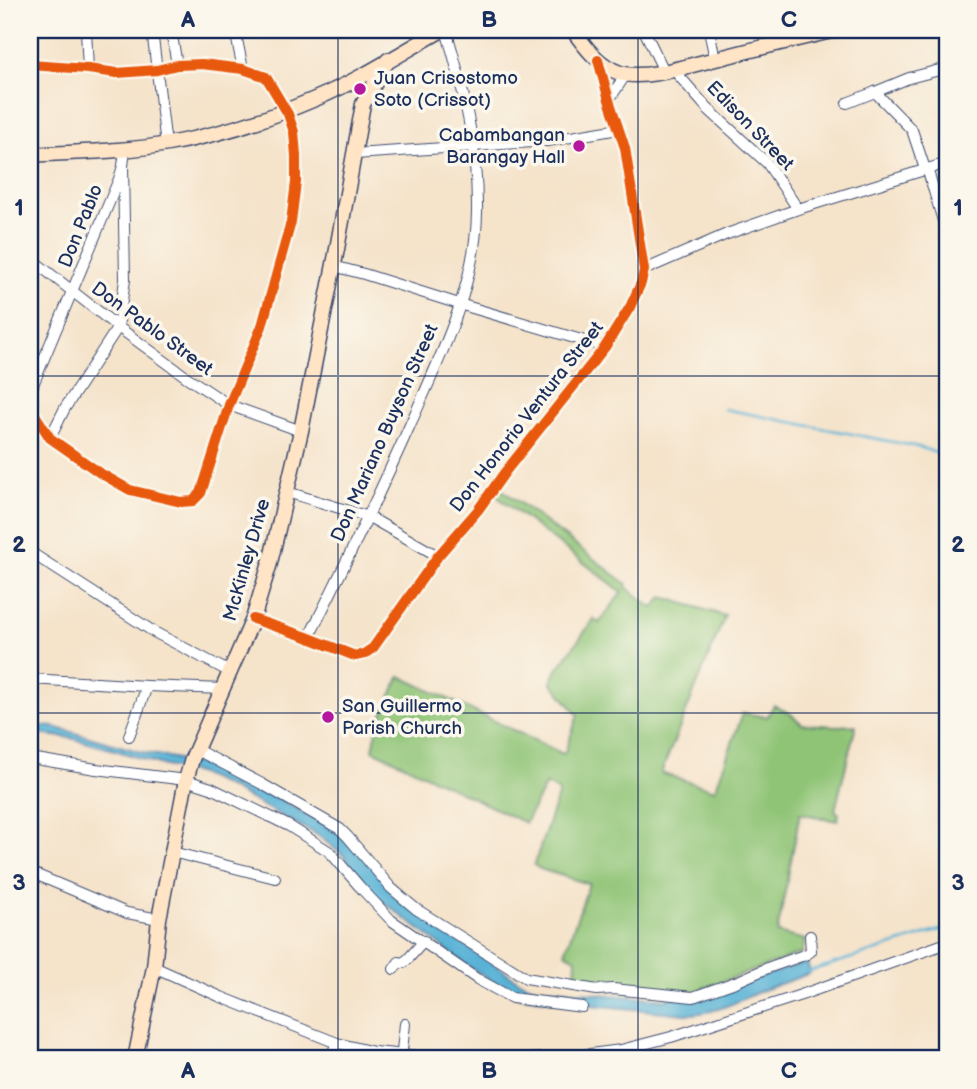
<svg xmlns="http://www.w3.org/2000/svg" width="977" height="1089" viewBox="0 0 977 1089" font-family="'Balsamiq Sans',sans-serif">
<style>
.green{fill:#8fc476;stroke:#557a6a;stroke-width:2}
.water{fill:#59b2d6;stroke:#3a709a;stroke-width:2}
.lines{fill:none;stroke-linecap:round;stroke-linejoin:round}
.stream{stroke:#59b2d6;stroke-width:2.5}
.minor-casing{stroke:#3c4a6e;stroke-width:12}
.secondary-casing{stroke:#3c4a6e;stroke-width:17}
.minor{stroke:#fff;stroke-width:10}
.secondary{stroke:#ffe4c6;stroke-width:14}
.cycleway-casing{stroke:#fbf7ec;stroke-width:15}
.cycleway{stroke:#e8590c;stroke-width:10}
.grid{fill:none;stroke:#1b2f5e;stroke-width:2;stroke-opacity:0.55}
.poi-dot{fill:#b5179e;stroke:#fbf7ec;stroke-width:2.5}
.labels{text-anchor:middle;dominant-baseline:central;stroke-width:7;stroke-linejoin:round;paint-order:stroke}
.poi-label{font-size:19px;fill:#1b2f5e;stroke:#fbf7ec;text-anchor:start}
.street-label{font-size:19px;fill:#1b2f5e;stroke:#fbf7ec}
.neatline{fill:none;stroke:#1b2f5e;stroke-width:2.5}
.grid-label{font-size:23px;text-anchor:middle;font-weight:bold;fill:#1b2f5e}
</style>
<rect width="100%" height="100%" fill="#fbf7ec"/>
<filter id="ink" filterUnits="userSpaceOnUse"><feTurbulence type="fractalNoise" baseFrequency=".0143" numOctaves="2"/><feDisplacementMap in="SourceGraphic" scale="14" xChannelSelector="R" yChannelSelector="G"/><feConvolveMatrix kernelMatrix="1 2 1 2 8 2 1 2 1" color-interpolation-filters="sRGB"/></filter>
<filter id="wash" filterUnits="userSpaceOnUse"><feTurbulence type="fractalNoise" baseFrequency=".00686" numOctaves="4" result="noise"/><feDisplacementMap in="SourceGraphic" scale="28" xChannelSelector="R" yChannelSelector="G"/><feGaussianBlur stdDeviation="1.57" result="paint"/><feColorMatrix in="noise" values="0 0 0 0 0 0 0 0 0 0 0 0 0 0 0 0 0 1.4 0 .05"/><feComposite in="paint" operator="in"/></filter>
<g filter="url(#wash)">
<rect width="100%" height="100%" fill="#f5e3ca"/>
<polygon class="green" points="500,488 627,584 626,587 653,608 663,597 725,616 661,773 715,790 743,713 767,717 774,705 791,714 802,724 837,726 856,725 835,810 839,814 837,821 800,813 777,933 805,940 802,953 688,994 598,986 598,980 575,977 576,958 565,952 589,884 540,869 534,865 559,792 546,784 525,823 373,750 378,723 400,676 563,754 565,752 578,715 551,682 556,671 594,619 599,623 622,592 495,495"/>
<path class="water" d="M30 725 54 727 141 752 215 766 259 788 334 829 442 930 519 981 533 987 610 995 665 999 742 983 807 962 810 973C795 979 779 984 763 990 735 1002 717 1014 685 1014L571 1003 517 996 465 964 373 894 344 856 316 834 224 785 197 773 165 766 118 751 71 738 30 733Z"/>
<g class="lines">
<g class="stream">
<polyline points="724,409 919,447 947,457"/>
<polyline points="807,972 947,928"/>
</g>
</g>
</g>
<g filter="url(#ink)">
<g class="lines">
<g class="minor-casing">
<g id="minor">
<polyline points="86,30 88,69"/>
<polyline points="152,30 166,145"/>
<polyline points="171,30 177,65"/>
<polyline points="235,30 243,69"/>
<polyline points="644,30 664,71"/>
<polyline points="709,30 715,59"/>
<polyline points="30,65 88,69 117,73 157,70 177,65 202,64 243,69 266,77 288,114 294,132 296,156 296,182 291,222 262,326 229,405 201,493 193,501 181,502 130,490 100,473 50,438 30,407"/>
<polyline points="673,69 708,109 767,163 798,209"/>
<polyline points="875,92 909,78 947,68"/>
<polyline points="609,100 626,74"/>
<polyline points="847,103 875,92 912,130 925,169"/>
<polyline points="355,154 547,141 619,129"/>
<polyline points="927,168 947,234"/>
<polyline points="30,258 118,327 185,376 229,405 301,431"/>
<polyline points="333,266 364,274 459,304 605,347"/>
<polyline points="644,270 727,234 798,209 947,163"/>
<polyline points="30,392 119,179 123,166 125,150"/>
<polyline points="50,438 65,408 118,327 125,280 123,166"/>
<polyline points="287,492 369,517 438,556"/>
<polyline points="30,552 154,632 230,672"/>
<polyline points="253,619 304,636 355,656 364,654 373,648 438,556 478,510 505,472 605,347 630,307 641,283 644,270 625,148 609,100 598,60"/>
<path d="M309 637C344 567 378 497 410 425 439 360 476 286 477 213 478 150 464 89 446 30"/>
<polyline points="30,679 147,686 223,689"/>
<polyline points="129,736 147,686"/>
<polyline points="197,750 262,784 340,829 348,837 391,888 416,909 526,978 597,990 613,989 693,997 738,981 770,967 807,954 811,951 810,936"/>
<polyline points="30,758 96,769 186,780 211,788 289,826 330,852 360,887 391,920 477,979 512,998 582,1007"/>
<polyline points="172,852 275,878"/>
<polyline points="30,872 127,913 159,919"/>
<polyline points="154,967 221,997 337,1043 374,1052 450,1059"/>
<polyline points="394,969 399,962 403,963 408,959 424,941"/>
<polyline points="330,1059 337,1043"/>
<polyline points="401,1059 405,1024"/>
<polyline points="527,1059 568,1057 621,1050 671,1037 801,995 947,943"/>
</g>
</g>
<g class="secondary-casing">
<g id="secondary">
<path d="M573 30C585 47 599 66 620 73 646 81 693 64 720 58 758 48 797 39 836 30"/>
<path d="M30 155C76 152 123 152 168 144 219 135 268 119 315 99 358 81 401 53 442 30"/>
<polyline points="135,1059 154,967 159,919 186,780 192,759 253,619 270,563 301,431 337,249 363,104 388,60"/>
</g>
</g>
<use href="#minor" class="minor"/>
<use href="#secondary" class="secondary"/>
<g class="cycleway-casing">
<g id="cycleway">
<polyline points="30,65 88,69 117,73 157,70 177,65 202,64 243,69 266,77 288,114 294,132 296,156 296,182 291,222 262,326 229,405 201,493 193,501 181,502 130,490 100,473 50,438 30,407"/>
<polyline points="253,619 304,636 355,656 364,654 373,648 438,556 478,510 505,472 605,347 630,307 641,283 644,270 625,148 609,100 598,60"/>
</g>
</g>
<use href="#cycleway" class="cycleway"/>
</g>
</g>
<path class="grid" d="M338 30V1059M638 30V1059M30 376H947M30 713H947"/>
<g class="poi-dot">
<circle cx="360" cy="89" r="7"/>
<circle cx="579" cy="146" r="7"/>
<circle cx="328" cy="717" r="7"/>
</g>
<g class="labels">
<g class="poi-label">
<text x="374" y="78">Juan Crisostomo<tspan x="374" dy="22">Soto (Crissot)</tspan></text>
<text x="565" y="135" text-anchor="end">Cabambangan<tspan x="565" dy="22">Barangay Hall</tspan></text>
<text x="342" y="706">San Guillermo<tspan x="342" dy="22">Parish Church</tspan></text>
</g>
<g class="street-label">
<text transform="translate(750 126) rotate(46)">Edison Street</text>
<text transform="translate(81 226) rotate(-68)">Don Pablo</text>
<text transform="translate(152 329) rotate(36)">Don Pablo Street</text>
<text transform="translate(527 417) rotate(-52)">Don Honorio Ventura Street</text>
<text transform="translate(385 433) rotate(-66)">Don Mariano Buyson Street</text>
<text transform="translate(247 560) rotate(-74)">McKinley Drive</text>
</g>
</g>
<rect width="977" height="1089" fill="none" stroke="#fbf7ec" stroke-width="77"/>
<rect x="38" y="38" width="901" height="1012" class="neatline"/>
<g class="grid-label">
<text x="188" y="27">A</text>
<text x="489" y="27">B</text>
<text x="789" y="27">C</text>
<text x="19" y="215">1</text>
<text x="958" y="215">1</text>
<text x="19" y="552">2</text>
<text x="958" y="552">2</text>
<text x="19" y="890">3</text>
<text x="958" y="890">3</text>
<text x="188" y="1078">A</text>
<text x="489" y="1078">B</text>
<text x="789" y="1078">C</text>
</g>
</svg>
